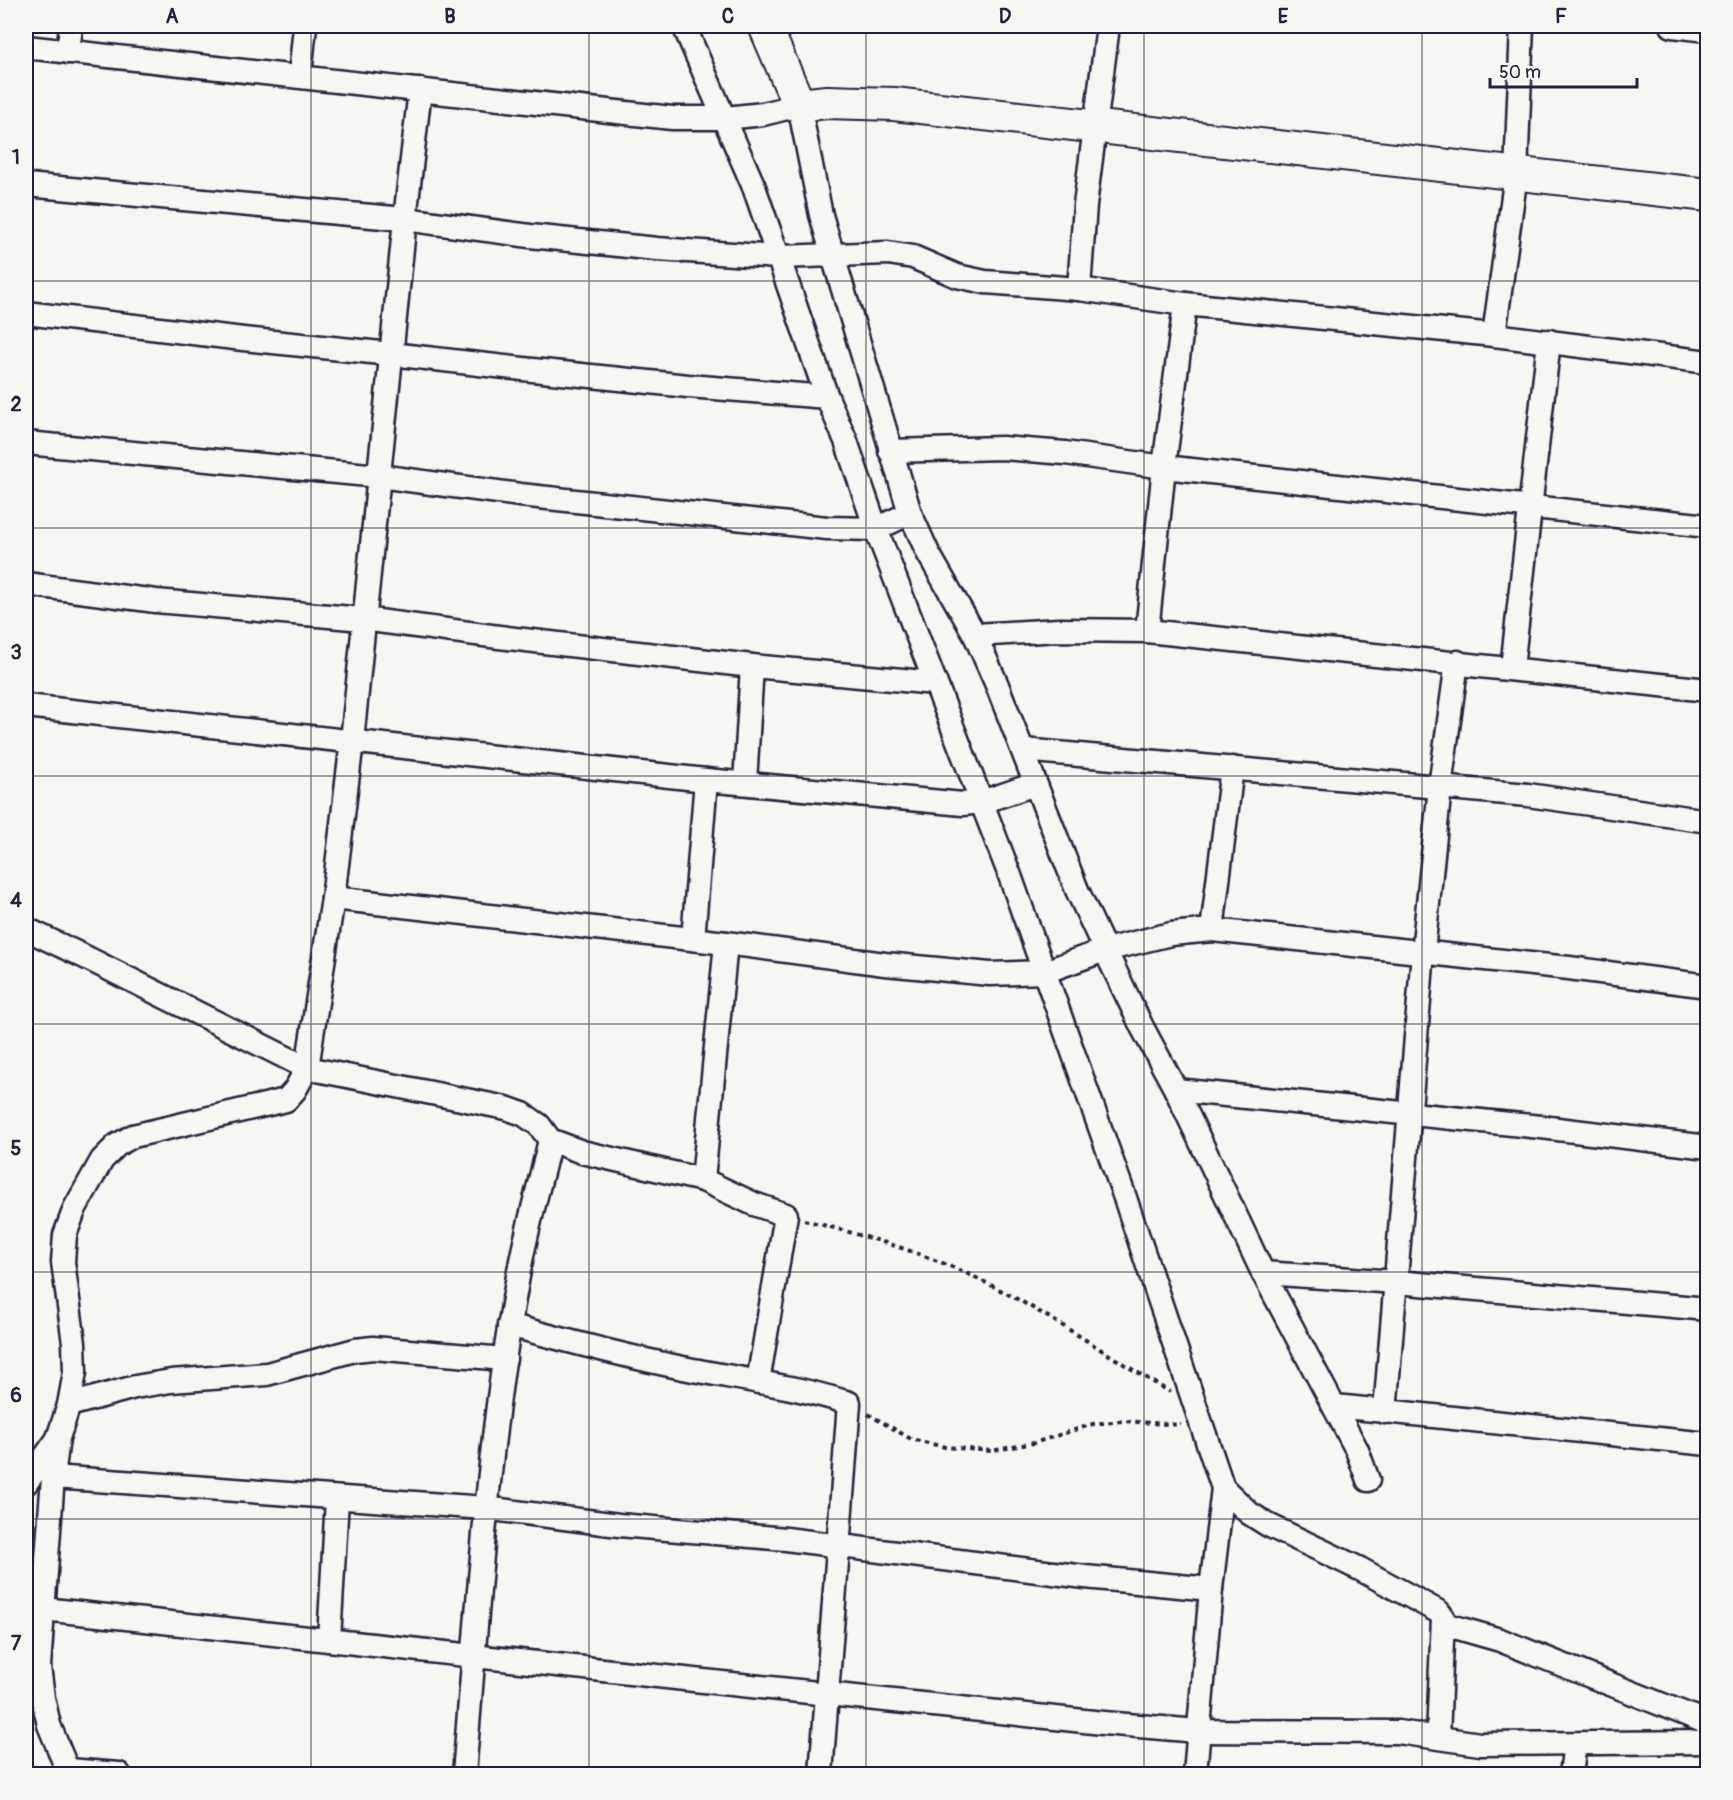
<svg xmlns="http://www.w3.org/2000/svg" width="1733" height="1800" viewBox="0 0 1733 1800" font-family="Pangolin,sans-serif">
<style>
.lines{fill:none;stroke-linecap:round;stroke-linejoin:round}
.street-casing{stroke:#22223b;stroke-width:27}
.secondary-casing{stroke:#22223b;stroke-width:36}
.path{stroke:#22223b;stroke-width:4;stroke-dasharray:4.5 4.5;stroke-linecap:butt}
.street{stroke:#f6f6f2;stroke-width:22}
.secondary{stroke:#f6f6f2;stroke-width:32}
.grid{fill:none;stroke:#22223b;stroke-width:1.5;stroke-opacity:0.55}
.neatline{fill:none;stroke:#22223b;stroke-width:2}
.grid-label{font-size:20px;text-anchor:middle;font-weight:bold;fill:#22223b}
</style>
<rect width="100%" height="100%" fill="#f6f6f2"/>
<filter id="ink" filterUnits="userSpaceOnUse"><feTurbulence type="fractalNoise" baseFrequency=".0167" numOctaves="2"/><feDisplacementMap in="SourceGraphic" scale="12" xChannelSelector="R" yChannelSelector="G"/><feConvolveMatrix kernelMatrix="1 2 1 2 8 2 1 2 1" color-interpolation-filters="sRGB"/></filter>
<g filter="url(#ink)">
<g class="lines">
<g class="street-casing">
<g id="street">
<polyline points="684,26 754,187 827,397 846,441 876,529 1009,873 1124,1195 1223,1488 1211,1589 1195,1774"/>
<polyline points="1672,26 1708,30"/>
<polyline points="26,47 672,118 726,118 763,114 799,105 821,215 833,256 910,513 928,553 975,635 997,685 1077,890 1105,950 1142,1027 1176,1090 1263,1273 1357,1450 1368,1480"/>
<polyline points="68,52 71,26"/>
<polyline points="300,76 305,26"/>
<polyline points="26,185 405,219 530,236 657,249 780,257 888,253 913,257 957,276 985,282 1079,289 1185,304 1494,335 1708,362"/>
<polyline points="1079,289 1085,205 1108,26"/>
<polyline points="26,313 243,339 391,354 523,369 688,386 827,397"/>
<polyline points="1494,335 1516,174 1522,26"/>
<polyline points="26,443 379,476 520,495 827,528 876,529 910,513"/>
<polyline points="890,451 1002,448 1065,453 1164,467 1708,526"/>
<polyline points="26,584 156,601 363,619 499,637 752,666 935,683"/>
<polyline points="1147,631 1164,467 1185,304"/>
<polyline points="975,635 1059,630 1147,631 1708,690"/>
<polyline points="1512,668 1549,341"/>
<polyline points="26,706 706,780 963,804 982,802 1035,784"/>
<polyline points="1023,750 1528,795 1708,821"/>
<polyline points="745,783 752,666"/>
<polyline points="333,898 726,943 885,964 990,974 1044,972 1105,950 1171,934 1212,930 1569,968 1708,986"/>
<polyline points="26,929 83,956 307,1068 506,1108 523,1114 539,1125 550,1140 582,1152 703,1180 754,1204 786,1215 758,1382"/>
<polyline points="1212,930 1232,768"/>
<polyline points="693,939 706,780"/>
<polyline points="1176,1090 1541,1127 1708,1147"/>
<polyline points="703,1180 726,943"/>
<polyline points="1263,1273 1396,1282 1708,1309"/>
<path d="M509 1325C567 1341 624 1356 683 1368 739 1379 795 1386 849 1403L821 1774"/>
<polyline points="69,1405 135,1387 171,1381 267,1374 355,1350 373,1348 505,1359"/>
<polyline points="1335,1406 1708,1444"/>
<polyline points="1385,1412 1423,952 1440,787 1457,662"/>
<polyline points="53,1477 485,1508 619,1525 786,1539 1085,1577 1211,1589"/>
<polyline points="26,1483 57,1440"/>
<polyline points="1223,1488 1249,1513 1268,1525 1360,1569 1439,1612 1443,1617 1438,1737"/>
<polyline points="43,1609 694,1680 1103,1723 1198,1731 1398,1732 1480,1744 1708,1742"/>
<polyline points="1444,1624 1500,1640 1708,1723"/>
<polyline points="329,1640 337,1499"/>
<polyline points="68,1770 119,1774"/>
<polyline points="69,1774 49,1725 43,1698 39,1666 53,1477 58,1438 69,1405 75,1372 74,1343 63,1262 65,1235 75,1208 102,1160 117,1145 133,1136 286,1100 295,1090 307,1068 333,898 352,741 405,219 420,90"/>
<path d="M464 1774C478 1610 487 1445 517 1282 525 1234 539 1187 550 1140"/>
<polyline points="1571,1774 1575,1744"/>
</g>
</g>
<g class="secondary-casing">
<polyline id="secondary" points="765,26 799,105 827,102 894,104 1708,195"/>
</g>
<g class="path">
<path d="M804 1220C854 1233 905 1247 952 1267 1030 1300 1098 1350 1170 1392"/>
<polyline points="868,1414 911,1439 945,1447 991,1451 1034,1443 1093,1424 1123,1421 1181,1425"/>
</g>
<use href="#street" class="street"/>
<use href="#secondary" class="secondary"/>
</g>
</g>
<path class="grid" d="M311 26V1774M589 26V1774M866 26V1774M1144 26V1774M1422 26V1774M26 281H1708M26 528H1708M26 776H1708M26 1024H1708M26 1272H1708M26 1519H1708"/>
<rect width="1733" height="1800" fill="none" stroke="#f6f6f2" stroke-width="66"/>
<path d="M1490 78v9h147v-9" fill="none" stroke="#22223b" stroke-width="3"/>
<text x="1499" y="78" font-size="18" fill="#22223b" stroke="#f6f6f2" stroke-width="4.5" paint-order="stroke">50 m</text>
<rect x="33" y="33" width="1667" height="1734" class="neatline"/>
<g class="grid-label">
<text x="172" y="23">A</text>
<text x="450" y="23">B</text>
<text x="728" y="23">C</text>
<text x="1005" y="23">D</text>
<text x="1283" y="23">E</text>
<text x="1561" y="23">F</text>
<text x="16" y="164">1</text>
<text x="16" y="411">2</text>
<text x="16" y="659">3</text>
<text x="16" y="907">4</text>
<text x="16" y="1155">5</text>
<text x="16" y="1402">6</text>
<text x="16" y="1650">7</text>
</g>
</svg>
